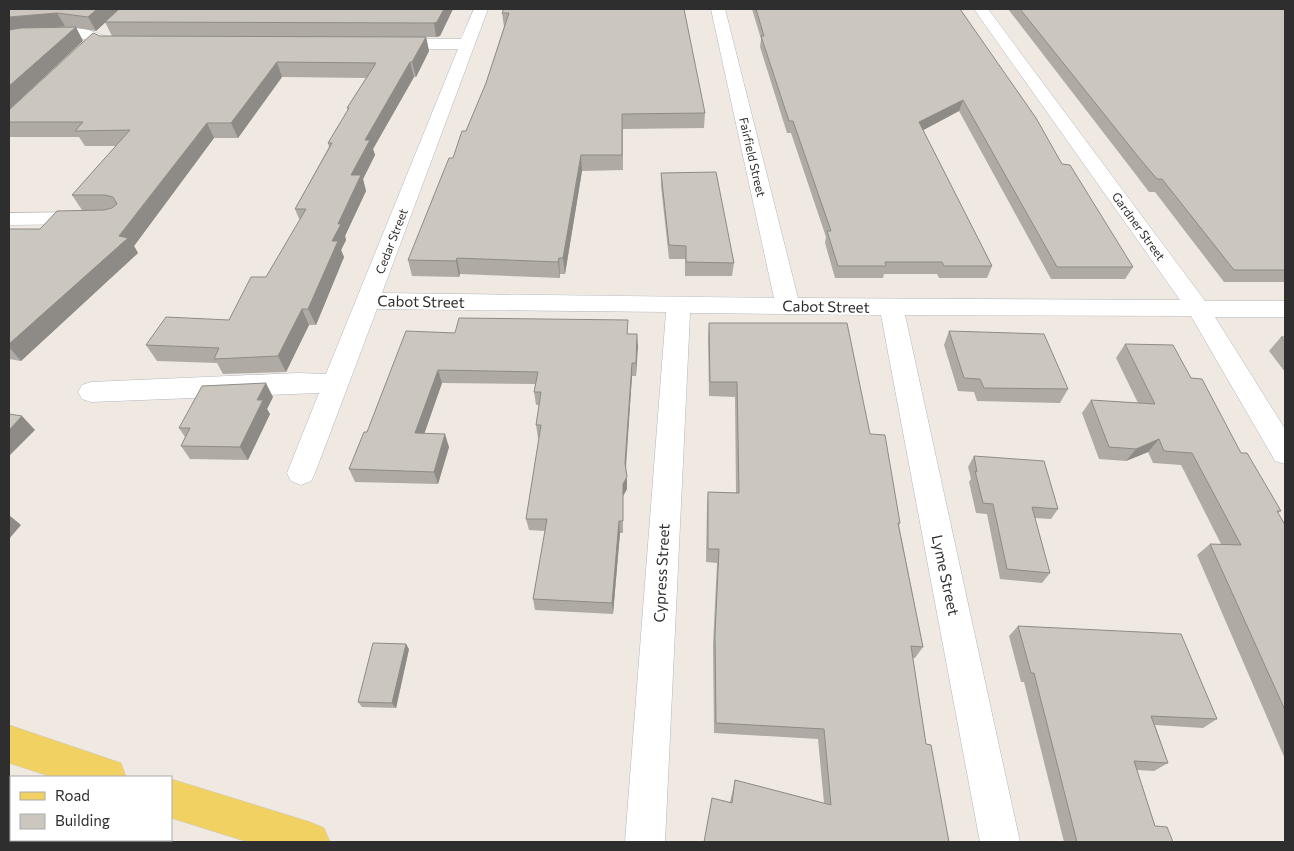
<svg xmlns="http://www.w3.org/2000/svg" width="1294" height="851" viewBox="0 0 1294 851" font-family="Commissioner,sans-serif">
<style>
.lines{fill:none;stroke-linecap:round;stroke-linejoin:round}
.minor-casing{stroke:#b4b7c1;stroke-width:1}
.major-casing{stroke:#c9c9c9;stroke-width:1}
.minor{fill:#fff;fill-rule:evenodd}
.major{fill:#f2d163;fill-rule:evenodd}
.wall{fill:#afaba4}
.shaded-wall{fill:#8e8b86}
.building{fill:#cbc7bf;stroke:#8e8b86}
.labels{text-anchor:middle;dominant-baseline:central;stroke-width:4.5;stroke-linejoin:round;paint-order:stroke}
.far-street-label{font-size:12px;fill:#2e2e2e;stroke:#fff}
.street-label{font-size:15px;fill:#2e2e2e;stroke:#fff}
</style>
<rect width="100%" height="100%" fill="#efe9e1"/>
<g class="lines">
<g class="minor-casing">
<g id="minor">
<polygon points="474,9 488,9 382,293 774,298 711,9 725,9 798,298 1180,300 974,9 988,9 1205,301 1285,301 1285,317 1215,317 1285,429 1285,464 1275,461 1191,316 905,315 1020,842 980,842 881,315 690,313 665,842 625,842 666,312 377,309 315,473 311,481 301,485 291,481 287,473 319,393 91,402 82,399 78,392 82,385 91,382 297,373 326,374 458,49 390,49 384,47 382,44 384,41 390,39 461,39"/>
<polygon points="83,28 110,38 133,40 135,43 133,46 108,48 81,38 29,40 9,43 9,33 29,30"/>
<polygon points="88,212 95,214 99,218 95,222 88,224 9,225 9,213"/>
</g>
</g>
<g class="major-casing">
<g id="major">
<polygon points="9,725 121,763 126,777 52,777 9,763"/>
<polygon points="171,779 310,822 324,828 330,842 248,842 171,818"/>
</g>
</g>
<use href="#minor" class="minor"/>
<use href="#major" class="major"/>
</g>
<g class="wall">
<polygon points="9,9 453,9 440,36 436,37 426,37 429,51 416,77 414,77 373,149 375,155 363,179 366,191 345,236 346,240 341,250 344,257 316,325 309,325 286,372 223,374 217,363 157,361 146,345 229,320 266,277 300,221 295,209 329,147 328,143 348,110 347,108 366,78 282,77 238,138 214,138 134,246 138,253 21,361 9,359 9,229 40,229 82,210 72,195 116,146 85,146 79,137 9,137 9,110 100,36 112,36 105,22 112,16 96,31 76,28 83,41"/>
<polygon points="504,9 705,113 704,128 623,129 623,170 582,171 565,274 560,274 560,278 460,274 459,277 412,276 408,260 453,158 466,131 486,83 504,27 502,13"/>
<polygon points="752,9 960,9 1062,164 1133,267 1125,279 1051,279 959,111 923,130 992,266 987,278 939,278 937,274 884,274 883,278 835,278 825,243 826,237 791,133 787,133 760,47 761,39"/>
<polygon points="1008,9 1285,9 1285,282 1224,282 1155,192 1149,192 1133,171"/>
<polygon points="661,173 734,263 732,276 685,276 685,259 669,259 661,186"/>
<polygon points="709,323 870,434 900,523 899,526 923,647 915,658 913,658 926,744 949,842 704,842 712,798 730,802 733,789 735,780 824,803 818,739 714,733 713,645 717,563 706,562 707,505 708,492 736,493 735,397 709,396 708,338"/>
<polygon points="949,331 1068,389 1060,403 977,401 974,392 958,391 944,345"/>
<polygon points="455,333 637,334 636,376 632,376 626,469 627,489 623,496 623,533 620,533 613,614 535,610 533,599 545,531 529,530 526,519 539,438 538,438 536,425 539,405 536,405 534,392 535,384 442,383 424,434 449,447 438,484 355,482 349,469 367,432"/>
<polygon points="1281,337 1285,337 1285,372 1269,351"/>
<polygon points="1125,344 1191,378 1241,453 1281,511 1278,513 1285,525 1285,759 1197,555 1210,544 1221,544 1181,465 1153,463 1148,452 1126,461 1099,459 1082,413 1091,400 1138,403 1116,358"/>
<polygon points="273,397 267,409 270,414 248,460 190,459 181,446 185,437 179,428"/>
<polygon points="974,456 1058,509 1051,519 1035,518 1050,573 1042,583 1000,579 987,514 976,513 969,482 971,479 968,467"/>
<polygon points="1018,626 1217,719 1203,728 1155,725 1168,763 1154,771 1137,770 1155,826 1173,842 1064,842 1024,682 1021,682 1009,636"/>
<polygon points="409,649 396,708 362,707 358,702"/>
</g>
<g class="shaded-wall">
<polygon points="97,9 120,9 96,31 88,17"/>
<polygon points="444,9 453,9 440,36 436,37 434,23"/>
<polygon points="57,13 65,26 9,32 9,17"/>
<polygon points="76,27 83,41 9,110 9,86"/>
<polygon points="426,37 429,51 416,77 412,62"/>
<polygon points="277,62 282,77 238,138 231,123"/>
<polygon points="410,62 414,77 373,149 375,155 363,179 366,191 345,236 346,240 341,250 344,257 316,325 308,309 332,241 351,175 365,140"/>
<polygon points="963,100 959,111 916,134 919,122"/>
<polygon points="207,123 214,138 134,246 138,253 21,361 9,347 9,344 119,236"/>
<polygon points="581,155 582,171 565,274 563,258"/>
<polygon points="457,258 460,274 459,277 456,261"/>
<polygon points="559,258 560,274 560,278 558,262"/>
<polygon points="302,309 309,325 286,372 278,356"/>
<polygon points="637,334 638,347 636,376 636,363"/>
<polygon points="632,363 632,376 625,475 625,463"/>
<polygon points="438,370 442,383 420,446 415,433"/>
<polygon points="266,383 273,397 267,409 270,414 248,460 240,447 257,400"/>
<polygon points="22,416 35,430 9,456 9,430"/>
<polygon points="445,434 449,447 438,484 434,472"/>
<polygon points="1159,439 1148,452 1126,461 1136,449"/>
<polygon points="627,477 627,489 623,496 623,533 623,484"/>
<polygon points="9,515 21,525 9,539"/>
<polygon points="619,521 620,533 613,614 612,603"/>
<polygon points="406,644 409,649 396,708 392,703"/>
</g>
<g class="building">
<polygon points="9,9 97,9 88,17 57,13 9,17"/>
<polygon points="119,9 444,9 437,22 434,23 105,22"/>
<polygon points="504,9 684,9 705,113 622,114 622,155 581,155 563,258 559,258 558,262 457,258 456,261 408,260 449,158 453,158 462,131 466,131 486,83 509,13 502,13"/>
<polygon points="756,9 960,9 1036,118 1062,164 1070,165 1133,267 1057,267 963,100 919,122 992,266 944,266 942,262 885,262 886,266 838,266 827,231 831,231 793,121 789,121 761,36 764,36"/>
<polygon points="1020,9 1285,9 1285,270 1234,270 1162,179 1157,179 1140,159"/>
<polygon points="76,27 9,86 9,30 21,28"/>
<polygon points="93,33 100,36 426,37 412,62 410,62 365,140 370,140 351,175 361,175 338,224 341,224 332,241 338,241 308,309 302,309 278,356 214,359 219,348 146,345 166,317 229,320 251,277 266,277 306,209 295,209 332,143 328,143 349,108 347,108 376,63 277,62 231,123 207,123 119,236 128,238 9,344 9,229 40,229 57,211 104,210 112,208 117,204 113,197 105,195 72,195 130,130 75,131 83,122 9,122 9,110"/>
<polygon points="716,172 734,263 686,262 686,246 669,245 661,173"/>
<polygon points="459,318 628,320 627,334 637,334 636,363 632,363 625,463 627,477 623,484 623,521 619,521 612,603 533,599 547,519 526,519 541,425 536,425 541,392 534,392 538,372 438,370 415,433 445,434 434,472 349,469 364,432 367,432 406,331 455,333"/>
<polygon points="709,323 847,323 870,434 885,435 900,523 898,523 923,647 911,646 926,744 931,745 949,842 704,842 712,798 732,803 735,780 831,805 824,729 716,723 715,634 719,549 708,549 708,492 739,493 737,382 710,382"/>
<polygon points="949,331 1044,334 1068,389 984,388 980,379 964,378"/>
<polygon points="1281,337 1285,337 1285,342"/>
<polygon points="1125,344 1173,345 1191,378 1202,379 1241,453 1247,453 1281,511 1277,511 1285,525 1285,710 1210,544 1241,545 1192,453 1164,451 1159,439 1136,449 1109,447 1091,400 1155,404"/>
<polygon points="266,383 257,400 263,400 240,447 181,446 190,428 179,428 202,386"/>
<polygon points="9,414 22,416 9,430"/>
<polygon points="974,456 1044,461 1058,509 1032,507 1050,573 1007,569 993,504 983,503 975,471 977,472"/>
<polygon points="1018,626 1181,634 1217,719 1151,716 1168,763 1134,761 1155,826 1167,827 1173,842 1077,842 1034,673 1031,673"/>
<polygon points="373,643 406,644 392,703 358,702"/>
</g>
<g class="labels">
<g class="far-street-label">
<text transform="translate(753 157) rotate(77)">Fairfield Street</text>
<text transform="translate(1139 226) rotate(54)">Gardner Street</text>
<text transform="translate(391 241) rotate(-69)">Cedar Street</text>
</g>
<g class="street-label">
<text transform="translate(421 301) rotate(1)">Cabot Street</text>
<text transform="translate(826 306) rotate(1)">Cabot Street</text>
<text transform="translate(661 573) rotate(-87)">Cypress Street</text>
<text transform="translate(946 575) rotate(78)">Lyme Street</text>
</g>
</g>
<rect width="1294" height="851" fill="none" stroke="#2e2e2e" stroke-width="20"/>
<rect x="10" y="776" width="162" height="65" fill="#ffffff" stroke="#ababab"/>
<rect x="20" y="792" width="25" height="8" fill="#f2d163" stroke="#ababab"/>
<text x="55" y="801" font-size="15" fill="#2e2e2e">Road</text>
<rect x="20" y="814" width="25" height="15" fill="#cbc7bf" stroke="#ababab"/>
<text x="55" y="826" font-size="15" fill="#2e2e2e">Building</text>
</svg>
